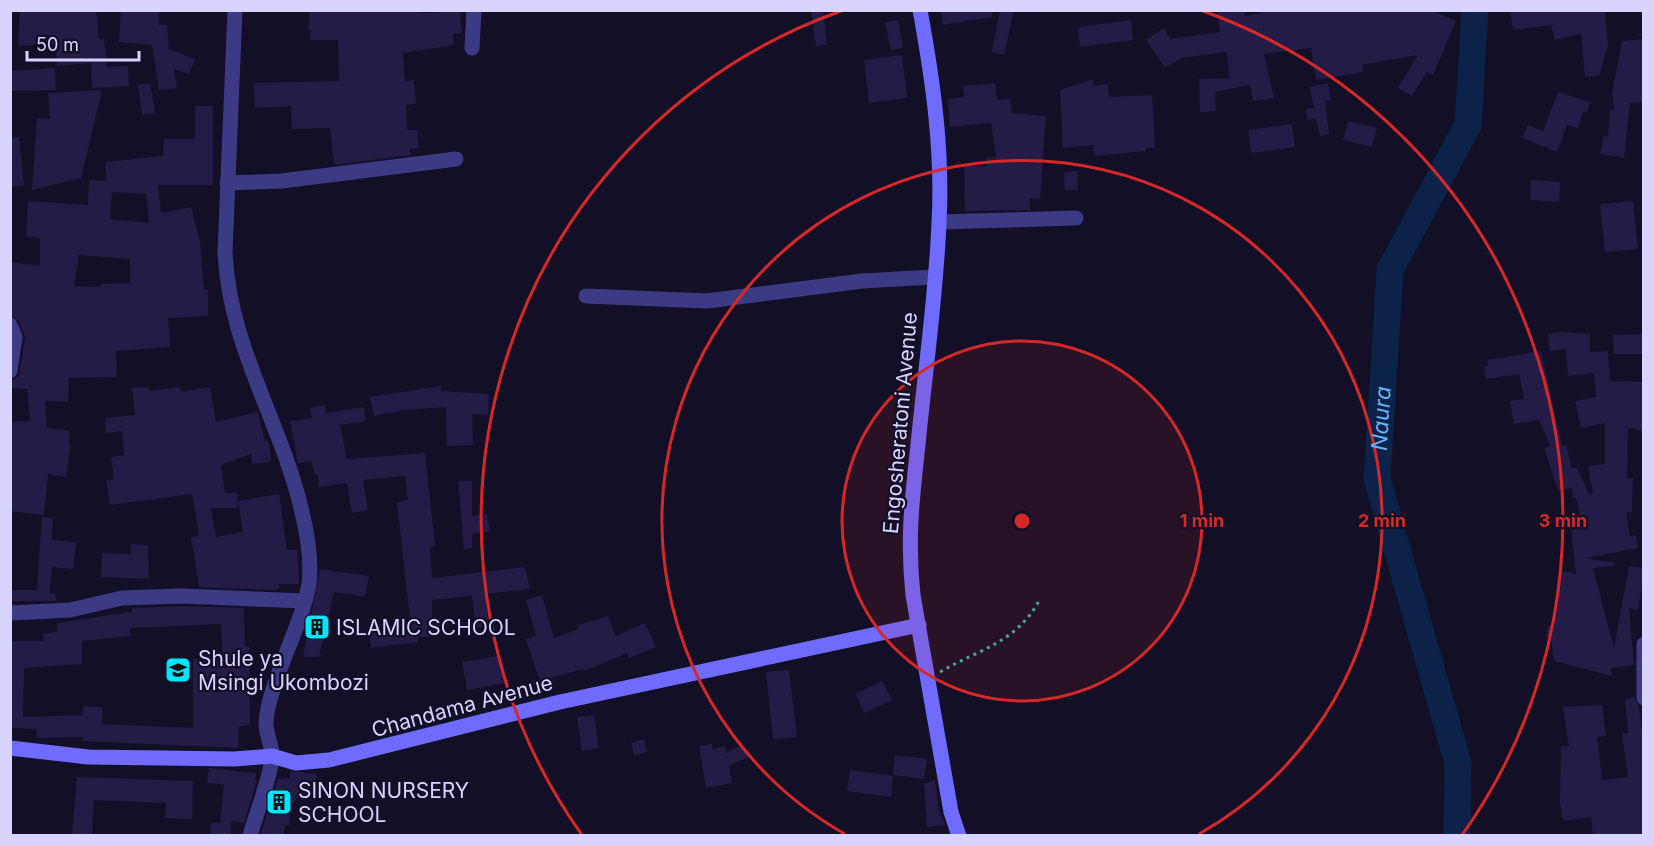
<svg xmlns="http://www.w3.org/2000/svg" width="1654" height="846" viewBox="0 0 1654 846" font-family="Inter,sans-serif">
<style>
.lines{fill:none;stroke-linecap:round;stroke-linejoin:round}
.river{stroke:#0c2248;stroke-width:27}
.building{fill:#241b47;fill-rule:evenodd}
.path{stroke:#2fb8b0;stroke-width:3;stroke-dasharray:3 4.5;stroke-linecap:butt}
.street{stroke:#3d3a85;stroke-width:15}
.secondary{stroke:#6f6bff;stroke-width:15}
.ring{fill:none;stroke:#d62828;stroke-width:3}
.labels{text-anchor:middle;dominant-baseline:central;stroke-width:4.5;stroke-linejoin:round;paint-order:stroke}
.street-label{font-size:21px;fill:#d9d4ff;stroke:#130f26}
.poi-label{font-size:21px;fill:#d9d4ff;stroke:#130f26;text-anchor:start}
.water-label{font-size:22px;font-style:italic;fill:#62b6ff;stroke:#130f26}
.centre{fill:#d62828;stroke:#130f26;stroke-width:3}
.ring-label{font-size:18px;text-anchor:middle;font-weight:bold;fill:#d62828;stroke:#130f26;stroke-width:4.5;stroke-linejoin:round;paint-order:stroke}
</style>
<rect width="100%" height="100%" fill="#130f26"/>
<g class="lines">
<path class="river" id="s1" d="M1457 836 1458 763 1377 479 1390 270 1468 125 1475 10"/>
</g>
<g class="building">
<polygon points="20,10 96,10 99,39 104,39 107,67 128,66 129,86 92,88 91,63 57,66 56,44 18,46"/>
<polygon points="121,10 159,10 159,25 167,25 169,49 195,59 189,74 174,69 177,88 159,90 152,45 119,42"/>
<polygon points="310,10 406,11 427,13 460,11 462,33 453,34 454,45 403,53 405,81 414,80 416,104 406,105 407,130 417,130 419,148 410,149 411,155 334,165 330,128 292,129 291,106 255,108 254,83 339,81 338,40 310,40 311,30 308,30"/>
<polygon points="811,10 823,10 827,45 816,46"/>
<polygon points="941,10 992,10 992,17 943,25"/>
<polygon points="1000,10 1014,10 1004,55 992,52"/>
<polygon points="1217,10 1245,10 1245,16 1277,10 1431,10 1456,21 1433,75 1427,72 1412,96 1398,88 1418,55 1362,65 1363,72 1316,80 1311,48 1264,54 1274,98 1253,101 1250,85 1215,92 1216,111 1200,112 1199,79 1229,78 1227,52 1181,58 1165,68 1146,40 1164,28 1170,39 1220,32"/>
<polygon points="1510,10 1605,10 1608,46 1599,76 1585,77 1581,34 1555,40 1551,25 1513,30"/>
<polygon points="898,20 903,48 891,50 885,22"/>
<polygon points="1131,20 1133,40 1080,47 1078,27"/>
<polygon points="1644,39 1644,102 1630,103 1624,158 1600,154 1604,135 1608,136 1610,109 1614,110 1612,93 1622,41"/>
<polygon points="902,55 907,98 869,103 864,60"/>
<polygon points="55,68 56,90 10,91 10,71"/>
<polygon points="1093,79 1093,86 1108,84 1109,97 1152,95 1155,148 1146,148 1146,151 1095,156 1093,145 1063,148 1060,90"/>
<polygon points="150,83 155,113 142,115 138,85"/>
<polygon points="995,83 997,100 1010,99 1012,113 1046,116 1040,199 1030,198 1030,210 965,211 964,166 987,166 986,158 996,157 991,123 950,127 948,99 964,97 963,86"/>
<polygon points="1328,83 1331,100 1325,101 1329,134 1320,136 1316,119 1307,120 1306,109 1314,108 1310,87"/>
<polygon points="102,90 81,178 32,190 37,118 50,119 48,93"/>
<polygon points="1558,92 1590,102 1587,112 1583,112 1578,128 1567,125 1557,152 1522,138 1528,125 1543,131"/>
<path d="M195 106H213V185H158L161 213 191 207 200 241 204 290H208V316L168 318 170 347 116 351 117 377 69 378 68 402 45 401 47 428 70 431 69 443H71L66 477 48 474 44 515 10 511V422L30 421 27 389 12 388V380L19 376 25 338 19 321 10 315V262L40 266V238L26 237 28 201 88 205 89 180 107 181 105 162 163 156 164 139H195ZM112 192 146 194 149 223 110 219ZM79 255 130 259V283L101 284V287L74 286Z"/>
<polygon points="1348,121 1377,128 1372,147 1343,140"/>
<polygon points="1292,124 1295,147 1251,153 1248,130"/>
<polygon points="19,137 24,185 12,187 10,138"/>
<polygon points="1077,171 1078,190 1065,190 1064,172"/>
<polygon points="1531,180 1560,182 1559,202 1530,200"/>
<polygon points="1633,201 1638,249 1605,252 1600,204"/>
<polygon points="1560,332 1590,334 1590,352 1608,351 1610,381 1644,382 1644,431 1628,428 1627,478 1633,478 1632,512 1626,513 1630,536 1636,535 1638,548 1586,558 1615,563 1614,566 1593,568 1614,648 1629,566 1644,568 1638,610 1629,608 1634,665 1611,668 1612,676 1554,661 1551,638 1546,637 1548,625 1554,626 1561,571 1576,574 1571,530 1583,529 1576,498 1573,498 1572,488 1558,491 1544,448 1550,446 1539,420 1514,424 1510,401 1524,399 1519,374 1486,379 1484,367 1488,366 1487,360 1541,351 1562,446 1566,445 1572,468 1577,468 1589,494 1593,493 1588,466 1605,464 1605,423 1581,428 1575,401 1596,397 1594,373 1568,376 1566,349 1550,351 1548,334"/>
<polygon points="1644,334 1644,354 1614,354 1613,335"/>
<polygon points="441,386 441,391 489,394 488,415 472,414 473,445 447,446 446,407 405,410 374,416 370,397"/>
<polygon points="149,387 150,391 180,387 181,392 210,387 216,422 258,412 265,441 269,441 271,462 252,464 251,454 221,465 225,493 237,493 238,508 211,508 216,537 243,532 238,501 279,494 287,550 297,550 299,584 279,584 280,589 275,590 199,587 191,537 199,536 192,494 110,505 106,481 114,479 111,457 124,455 122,431 106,433 105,418 135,415 132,388"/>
<polygon points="325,405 326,413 364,407 366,421 340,425 347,459 425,453 435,546 430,547 432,578 525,567 530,589 485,594 489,626 476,628 472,596 432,600 432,637 418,637 418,642 371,648 369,634 411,628 397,502 408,500 405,476 363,480 368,510 352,513 347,483 319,487 318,474 315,475 311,461 298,463 290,421 312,418 310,408"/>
<polygon points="458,481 472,481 472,516 487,514 490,531 472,534 472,548 464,549"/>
<polygon points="42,517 53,518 52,540 76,542 73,569 52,567 50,594 55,593 56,601 10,601 10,590 37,590"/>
<polygon points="131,544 148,545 149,579 101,577 102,553 131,554"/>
<polygon points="320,569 369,576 365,597 334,592 319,657 303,657"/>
<polygon points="542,595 554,638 578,629 578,625 608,616 616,636 645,623 656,647 629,658 627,653 584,671 583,669 540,681 526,639 536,636 526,600"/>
<path d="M181 606 244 608 245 646H249L250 725 239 726 238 748 82 741V737L37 738 36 729 10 728V641H44L43 634 57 632V623L132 612V608ZM221 624 223 659H193V728L102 724 103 707 83 706V715L23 717 24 668 82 664V641L131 636 130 628Z"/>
<polygon points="502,655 507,683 467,690 462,662"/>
<polygon points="789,670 797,737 773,739 766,672"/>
<polygon points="882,681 892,700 865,713 855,694"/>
<polygon points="1634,697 1639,706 1644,752 1644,836 1593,836 1591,817 1563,821 1560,803 1561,746 1569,746 1563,707 1602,705 1606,736 1597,737 1602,780 1628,777 1622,734 1628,733 1625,699"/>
<polygon points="594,715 599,748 582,751 577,717"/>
<polygon points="644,739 647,752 634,756 631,743"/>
<polygon points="712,744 713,749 725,746 726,753 742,745 748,757 729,766 732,783 706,788 699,746"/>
<polygon points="895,755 927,759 924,779 893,775"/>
<polygon points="209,768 256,773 255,780 257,780 244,823 231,821 231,836 210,836 211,823 220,823 224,784 207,783"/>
<polygon points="850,770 893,776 891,797 847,791"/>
<polygon points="290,771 316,774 315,799 299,797 290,805 289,825 285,825 284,836 260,836 278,779 290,778"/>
<polygon points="77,777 193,781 192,819 165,818 166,803 94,800 92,836 72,836"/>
<polygon points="935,780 939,811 945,825 927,827 924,784"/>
</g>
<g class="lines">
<path class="path" d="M940 672C979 649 1017 643 1040 599"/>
<g class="street">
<path d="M235 10 225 252C229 347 281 421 302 512 307 533 312 561 309 584 302 624 277 666 268 708 262 735 272 737 272 757 272 773 255 817 250 836"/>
<polyline points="472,48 474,10"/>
<polyline points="227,183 282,181 456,159"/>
<polyline points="939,222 1076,218"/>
<polyline points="586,296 707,301 862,281 934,277"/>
<polyline points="10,325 15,337 10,371"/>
<polyline points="10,613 70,610 122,598 181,596 305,601"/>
<polyline points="1644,644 1644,698"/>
</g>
<g class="secondary">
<path d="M920 10C933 81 943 151 939 223 936 297 925 371 918 445 912 500 907 539 913 595L951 812 959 836"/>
<polyline points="10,748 88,757 235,759 272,756 296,763 329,760 560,702 919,625"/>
</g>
</g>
<circle cx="1022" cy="521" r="180" fill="#d62828" fill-opacity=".12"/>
<g class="ring">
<circle cx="1022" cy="521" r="180"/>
<path d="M845 834A360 360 0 1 1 1199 834"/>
<path d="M582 835A541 541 0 0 1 841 11M1203 11A541 541 0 0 1 1462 835"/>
</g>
<defs>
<g id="building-square" transform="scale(1.35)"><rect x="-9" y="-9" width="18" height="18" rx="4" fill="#00e5ff" stroke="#130f26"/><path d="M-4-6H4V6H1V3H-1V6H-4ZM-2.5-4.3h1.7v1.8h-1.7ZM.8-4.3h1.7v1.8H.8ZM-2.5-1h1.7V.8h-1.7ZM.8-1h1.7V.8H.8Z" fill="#111"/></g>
<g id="school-square" transform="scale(1.35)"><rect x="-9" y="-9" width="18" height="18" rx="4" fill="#00e5ff" stroke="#130f26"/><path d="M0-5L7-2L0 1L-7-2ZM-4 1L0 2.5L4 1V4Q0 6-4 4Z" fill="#111"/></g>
</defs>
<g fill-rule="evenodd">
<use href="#building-square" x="317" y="627"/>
<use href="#school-square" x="178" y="670"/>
<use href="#building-square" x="279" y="802"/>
</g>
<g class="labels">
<g class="street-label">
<text transform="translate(900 423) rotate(-85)">Engosheratoni Avenue</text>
<text transform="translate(462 706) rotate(-15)">Chandama Avenue</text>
</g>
<g class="poi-label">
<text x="336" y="627">ISLAMIC SCHOOL</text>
<text x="198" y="658">Shule ya<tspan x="198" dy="24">Msingi Ukombozi</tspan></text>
<text x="298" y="790">SINON NURSERY<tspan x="298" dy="24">SCHOOL</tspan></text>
</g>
<g class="water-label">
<text stroke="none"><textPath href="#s1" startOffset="429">Naura</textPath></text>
</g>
</g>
<circle cx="1022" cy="521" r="9" class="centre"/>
<g class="ring-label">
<text x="1202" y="527">1 min</text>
<text x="1382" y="527">2 min</text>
<text x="1563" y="527">3 min</text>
</g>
<rect width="1654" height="846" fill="none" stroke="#d9d4ff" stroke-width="24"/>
<path d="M27 51v9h112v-9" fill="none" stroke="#d9d4ff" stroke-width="3"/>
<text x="36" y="51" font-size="18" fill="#d9d4ff" stroke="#130f26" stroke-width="4.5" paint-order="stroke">50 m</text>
</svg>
